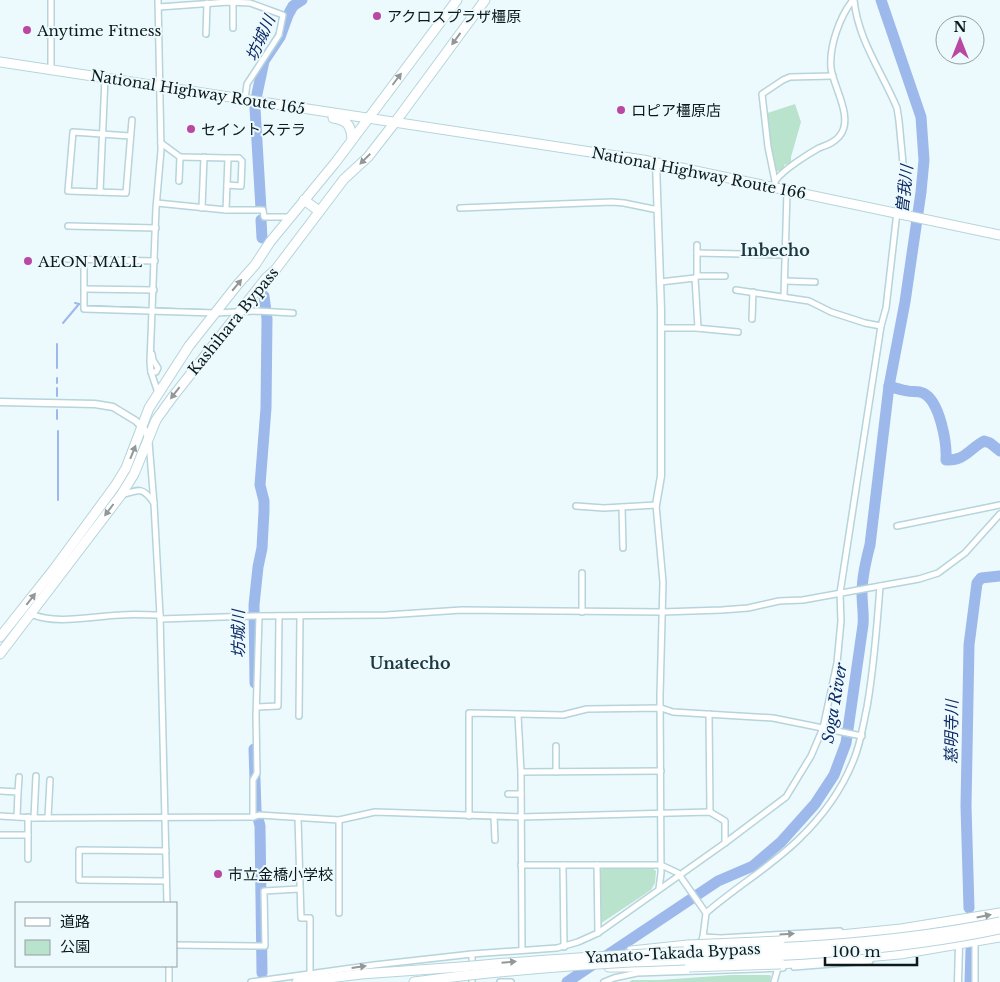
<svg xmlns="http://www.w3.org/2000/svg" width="1000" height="982" viewBox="0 0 1000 982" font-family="'Libre Baskerville','Noto Sans JP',serif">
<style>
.green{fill:#bae3ce}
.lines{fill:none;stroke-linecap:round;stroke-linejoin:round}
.stream{stroke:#9db9ec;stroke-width:2}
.river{stroke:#9db9ec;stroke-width:11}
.minor-casing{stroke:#b5d4db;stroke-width:8}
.tertiary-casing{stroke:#b5d4db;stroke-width:9}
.trunk-casing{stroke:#b5d4db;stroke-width:11}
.minor{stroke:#fff;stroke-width:5}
.tertiary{stroke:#fff;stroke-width:6}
.trunk{stroke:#fff;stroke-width:9}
.trunk-bridge-casing{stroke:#b5d4db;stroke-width:11;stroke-linecap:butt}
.trunk-bridge{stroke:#fff;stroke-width:9}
.oneway{fill:#929898}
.poi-dot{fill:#ba47a2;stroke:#edfafd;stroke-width:2}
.labels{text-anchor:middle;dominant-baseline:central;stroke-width:4;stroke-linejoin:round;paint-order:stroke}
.poi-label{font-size:15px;fill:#0d191b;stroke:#edfafd;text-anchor:start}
.street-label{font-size:15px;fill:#0d191b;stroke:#edfafd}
.water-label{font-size:16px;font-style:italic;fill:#0d2a65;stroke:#edfafd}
.neighbourhood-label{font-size:16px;font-weight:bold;fill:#1d383e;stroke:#edfafd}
</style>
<rect width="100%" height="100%" fill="#edfafd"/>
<g class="green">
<polygon points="795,104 801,122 791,157 791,163 784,165 784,170 771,172 761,115"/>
<polygon points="603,868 652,868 656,871 655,883 651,890 600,924 599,872"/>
<polygon points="731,975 770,975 771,977 770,982 629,982 632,980 659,980"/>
</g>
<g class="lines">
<g class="stream">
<polyline points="75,303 88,306 207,310"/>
<polyline points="63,323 79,304"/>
<polyline points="57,368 57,344"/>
<polyline points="57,378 57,383"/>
<polyline points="57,388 57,396"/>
<polyline points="57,410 57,419"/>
<polyline points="58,431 58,500"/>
</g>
<g class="river">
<polyline points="257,94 264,61 280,37 288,15 293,6 302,0"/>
<polyline points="255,108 261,209"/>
<polyline points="261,220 262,238"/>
<path d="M889 386C895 388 901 390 908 391 912 392 918 391 923 393 940 401 947 443 946 460 965 461 969 449 984 441L990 443 1000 451"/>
<polyline points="255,683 254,605 258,567 262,548 264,511 264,501 260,485 266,408 267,319 264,296"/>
<polyline points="254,749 256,810 260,826 262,973"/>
<polyline points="969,908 966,806 969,645 977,583 981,578 1000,576"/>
<path d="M567 982 718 881 753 866 781 842 815 804 834 775 846 743 863 625C864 614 862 604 862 593 862 577 866 560 870 545L889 386 905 302 921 192 924 160 921 117 881 0"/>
<polyline points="970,982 971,950"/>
</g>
<g class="minor-casing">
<g id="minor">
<polyline points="159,7 229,2 250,3 283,15 279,35 247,84 245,99"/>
<polyline points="233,28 233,2"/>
<polyline points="206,34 207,3"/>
<polyline points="51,69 51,0"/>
<polyline points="130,136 73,132 68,191 126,193 132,120"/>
<polyline points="161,143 180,157 179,181"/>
<polyline points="180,157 228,158 226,210"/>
<polyline points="775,181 768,147 762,94 783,80 790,77 833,76"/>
<polyline points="227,185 241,186 242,161 239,158 228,158"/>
<path d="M774 187C774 185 775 182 776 180 783 170 808 154 819 148 827 145 836 142 841 134 853 116 833 86 831 68 829 46 840 16 853 0"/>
<polyline points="100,192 105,78"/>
<polyline points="157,203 226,210 263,210 264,217 290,217"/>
<polyline points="202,208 204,157"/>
<polyline points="460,208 612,202 624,203 658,210"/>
<polyline points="68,226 156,228"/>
<polyline points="697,253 784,255"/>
<polyline points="67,259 155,261"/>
<polyline points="84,259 84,309 215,313 257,311 293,313"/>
<polyline points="697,276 725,276"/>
<polyline points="695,278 698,328"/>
<polyline points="785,281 815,282"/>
<polyline points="660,282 695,278 697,276 697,245"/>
<polyline points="85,289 154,290"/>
<polyline points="736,290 809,301 831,312 865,323 881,326"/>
<polyline points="784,296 787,191"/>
<polyline points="752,319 753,292"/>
<polyline points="661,328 696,328 738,332"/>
<polyline points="151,372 156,372 158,368 153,360 152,354"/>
<polyline points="158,393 151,372 150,362 156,208 161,150 158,0"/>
<polyline points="149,442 154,504 160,615 167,903"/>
<path d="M122 495C139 489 143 487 154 503"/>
<polyline points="576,506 604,508 656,505 663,582 660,695 661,873 659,889"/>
<polyline points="622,507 623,548"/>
<polyline points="897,526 1000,505"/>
<polyline points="582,612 582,573"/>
<path d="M31 614C55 625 94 616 120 615 134 614 147 615 160 615"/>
<polyline points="160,619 253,616 386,615 462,610 662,612 722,610 748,608 779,601 803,600 880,586 919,579 938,573 965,553 1000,514"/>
<polyline points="257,707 278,706 279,616"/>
<polyline points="709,714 710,812"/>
<polyline points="518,715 521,772 522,950"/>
<polyline points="299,716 300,616"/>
<polyline points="556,746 556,772"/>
<polyline points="521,772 661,771"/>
<polyline points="0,791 18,792 17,817"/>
<polyline points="18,792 19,777"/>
<polyline points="508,794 521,794"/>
<polyline points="0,816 34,818 253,817 259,815 339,820 375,812 521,817 710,812 725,821 725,843"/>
<polyline points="469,816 469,713 563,715 587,709 661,708 673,712 773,718 862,736"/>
<polyline points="494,816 495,840"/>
<polyline points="28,817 28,859"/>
<polyline points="253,817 253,780 257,773 256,716 259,616"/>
<polyline points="34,818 36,776"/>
<polyline points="48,818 50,780"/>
<polyline points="298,818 301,918 310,918 310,974"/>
<polyline points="339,820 339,913"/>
<polyline points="0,835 28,835"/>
<polyline points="166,851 79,850 79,880 166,881"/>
<polyline points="521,865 661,865 678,873 706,913 703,937 700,945"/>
<polyline points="563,865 564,947"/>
<polyline points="597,865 598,933"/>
<path d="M706 913C736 887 770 867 798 840 822 817 842 790 854 759 861 742 863 725 867 707 874 667 877 627 880 586"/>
<polyline points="703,937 721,938 840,931"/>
<polyline points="176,945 265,946 264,891 299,889"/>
<polyline points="472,954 472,982"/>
<polyline points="169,966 169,982"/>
<polyline points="794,967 870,961"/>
<path d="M251 982 374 965 472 954 557 948 578 942 598 933 725 843 786 797 811 756 823 728 837 663 841 621 840 593 881 326 886 308 897 212 904 174 899 121 897 108C882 72 858 40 854 0"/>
<polyline points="500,982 511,982"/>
<polyline points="604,982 614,978 637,973 783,968"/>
<polyline points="774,982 778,968"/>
<polyline points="975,982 975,942"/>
</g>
</g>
<g class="tertiary-casing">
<g id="tertiary">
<polyline points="656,163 661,310 661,476 656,505"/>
<polyline points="0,402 95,404 113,407 136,421 145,430 148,437"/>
<polyline points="958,982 959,945"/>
</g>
</g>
<g class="trunk-casing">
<g id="trunk">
<polyline points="0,62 643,160 1000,235"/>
<path d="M333 118C347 120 351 125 352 139"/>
<polyline points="304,200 319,211"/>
<polyline points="0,637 54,569 115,486 126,468 149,408 189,346 238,284 255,265 270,242 335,163 457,0"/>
<polyline points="0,654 121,495 134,474 156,420 171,399 266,278 276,269 344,179 368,157 396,121 485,0"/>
<polyline points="780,941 901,929 1000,913"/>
<polyline points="631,951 688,945"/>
<polyline points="781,964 900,954 1000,937"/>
<polyline points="609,967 689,967"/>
<polyline points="297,982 361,974 461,967"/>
<polyline points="414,982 461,976"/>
</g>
</g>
<use href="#minor" class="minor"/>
<use href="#tertiary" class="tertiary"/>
<use href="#trunk" class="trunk"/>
<g class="trunk-bridge-casing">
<g id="trunk-bridge">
<polyline points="688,945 780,941"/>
<path d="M461 967C534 960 607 956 680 952 787 948 895 944 1000 922"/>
<polyline points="689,967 781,964"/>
<path d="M461 976C517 970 574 965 631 962 754 957 878 955 1000 929"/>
</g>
</g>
<use href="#trunk-bridge" class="trunk-bridge"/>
</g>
<defs><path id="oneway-solid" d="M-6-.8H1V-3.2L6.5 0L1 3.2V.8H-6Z" transform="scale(1.25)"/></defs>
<g class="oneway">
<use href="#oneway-solid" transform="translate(456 39) rotate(126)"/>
<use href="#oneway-solid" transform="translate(397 79) rotate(-53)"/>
<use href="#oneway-solid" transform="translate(365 159) rotate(135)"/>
<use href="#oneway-solid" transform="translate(237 285) rotate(-50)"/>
<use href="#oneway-solid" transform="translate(175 393) rotate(128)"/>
<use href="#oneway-solid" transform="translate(133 452) rotate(-68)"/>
<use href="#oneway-solid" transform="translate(109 510) rotate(127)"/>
<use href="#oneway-solid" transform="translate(31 599) rotate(-52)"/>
<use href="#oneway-solid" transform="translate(984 916) rotate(-11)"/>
<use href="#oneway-solid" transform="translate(787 934) rotate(-3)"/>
<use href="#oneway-solid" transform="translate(509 962) rotate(-5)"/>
<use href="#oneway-solid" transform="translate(359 967) rotate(-8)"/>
</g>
<g class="poi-dot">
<circle cx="377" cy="16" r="5"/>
<circle cx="27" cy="30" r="5"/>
<circle cx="621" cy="110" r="5"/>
<circle cx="191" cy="129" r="5"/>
<circle cx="28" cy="261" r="5"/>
<circle cx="218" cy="874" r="5"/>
</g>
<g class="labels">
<g class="poi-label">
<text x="387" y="16">アクロスプラザ橿原</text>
<text x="37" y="30">Anytime Fitness</text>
<text x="631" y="110">ロピア橿原店</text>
<text x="201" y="129">セイントステラ</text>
<text x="38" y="261">AEON MALL</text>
<text x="228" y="874">市立金橋小学校</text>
</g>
<g class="street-label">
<text transform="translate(198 92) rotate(9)">National Highway Route 165</text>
<text transform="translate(699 173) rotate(11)">National Highway Route 166</text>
<text transform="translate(233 321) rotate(-51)">Kashihara Bypass</text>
<text transform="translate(673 953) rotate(-3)">Yamato-Takada Bypass</text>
</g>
<g class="water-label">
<text transform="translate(260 38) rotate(-66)">坊城川</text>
<text transform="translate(904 189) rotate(-84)">曽我川</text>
<text transform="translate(238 634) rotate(-90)">坊城川</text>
<text transform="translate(834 703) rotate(-80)">Soga River</text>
<text transform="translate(951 732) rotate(-89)">慈明寺川</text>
</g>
<g class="neighbourhood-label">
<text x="775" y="250">Inbecho</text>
<text x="410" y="663">Unatecho</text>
</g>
</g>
<rect x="15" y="902" width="162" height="65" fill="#edfafd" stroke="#93a0a3"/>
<rect x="25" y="918" width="25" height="8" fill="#ffffff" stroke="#93a0a3"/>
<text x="60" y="927" font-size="15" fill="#0d191b">道路</text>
<rect x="25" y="940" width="25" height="15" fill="#bae3ce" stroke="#93a0a3"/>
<text x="60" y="952" font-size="15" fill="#0d191b">公園</text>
<g transform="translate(960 40)"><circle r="24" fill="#edfafd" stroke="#93a0a3"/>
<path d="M0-4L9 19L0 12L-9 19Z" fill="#ba47a2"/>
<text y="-8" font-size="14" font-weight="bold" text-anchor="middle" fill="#0d191b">N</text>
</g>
<path d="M825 957v8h92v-8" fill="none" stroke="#0d191b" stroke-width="2.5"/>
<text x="832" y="957" font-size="15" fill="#0d191b" stroke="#edfafd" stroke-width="4" paint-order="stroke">100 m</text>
</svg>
